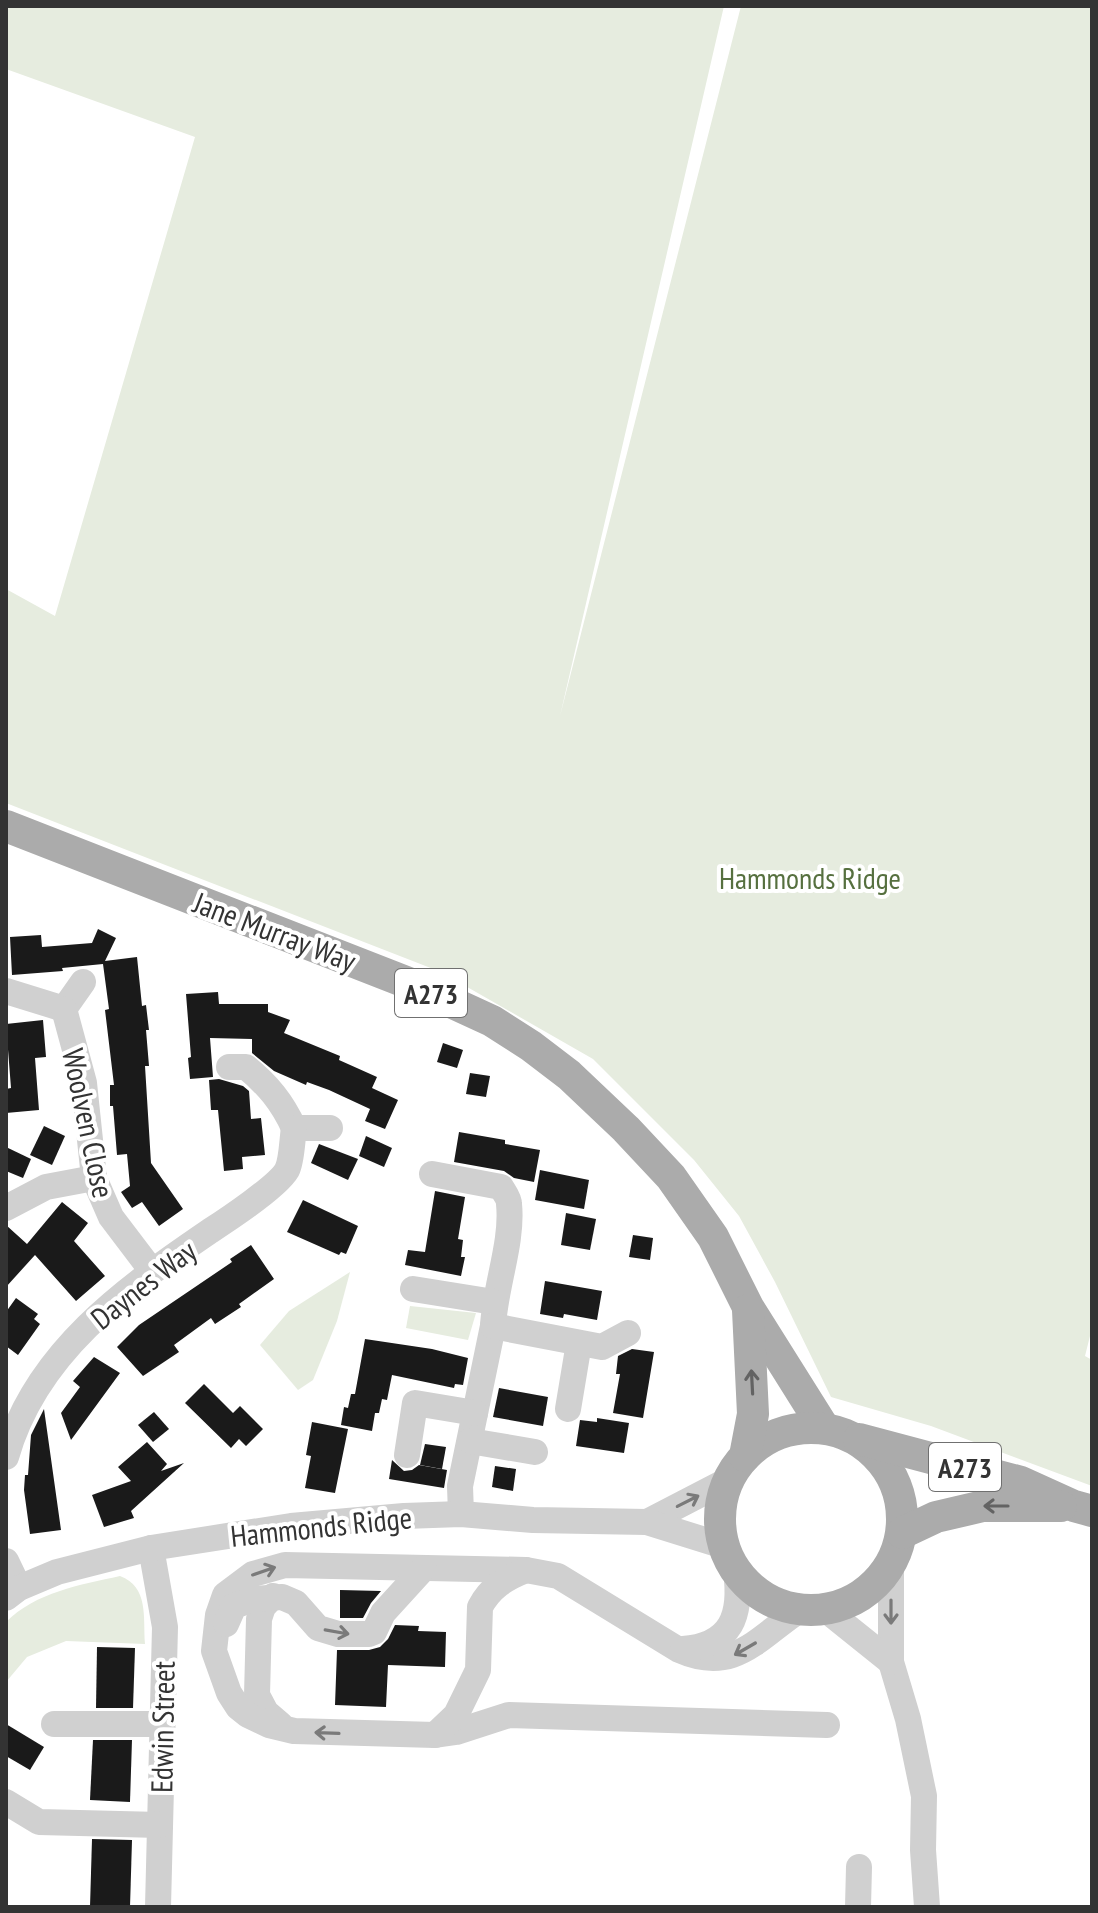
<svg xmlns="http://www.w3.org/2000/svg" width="1098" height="1913" viewBox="0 0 1098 1913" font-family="'PT Sans Narrow',sans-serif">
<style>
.green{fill:#e6ecdf}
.building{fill:#1a1a1a}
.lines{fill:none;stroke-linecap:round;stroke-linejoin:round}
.minor{stroke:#d0d0d0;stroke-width:26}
.major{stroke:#ababab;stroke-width:32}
.oneway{stroke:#636363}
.oneway2{stroke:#7a7a7a}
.labels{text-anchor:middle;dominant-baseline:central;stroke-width:8;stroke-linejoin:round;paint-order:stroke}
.shield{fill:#fff;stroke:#707070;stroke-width:2}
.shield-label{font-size:28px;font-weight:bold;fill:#333}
.park-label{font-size:30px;fill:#56703f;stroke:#fff}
.street-label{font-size:30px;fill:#333;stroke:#fff}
</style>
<rect width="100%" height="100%" fill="#fff"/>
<g class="green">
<polygon points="6,6 724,6 560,716 741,6 1092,6 1092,1328 1085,1356 1092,1360 1092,1486 931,1426 831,1397 775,1282 739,1216 694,1160 593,1059 441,972 6,803 6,589 55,616 195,137 6,69"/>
<polygon points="350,1272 337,1321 313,1380 298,1390 260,1345 289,1311"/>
<polygon points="410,1306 476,1313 468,1340 406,1328"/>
<path d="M120 1576C149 1587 143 1617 145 1644L66 1641 27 1657 6 1682V1622C36 1592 80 1585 120 1576Z"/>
</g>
<g class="building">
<polygon points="98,929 116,938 105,961 137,957 142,1006 146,1005 149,1030 146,1030 149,1066 145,1066 151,1163 183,1209 159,1226 142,1202 132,1208 121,1192 130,1186 127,1154 117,1155 113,1106 110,1106 110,1085 114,1085 105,1010 109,1009 103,964 62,968 63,971 12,975 10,937 41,935 42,947 92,943"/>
<polygon points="218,992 219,1004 268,1004 268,1012 290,1020 284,1033 340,1056 339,1060 377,1077 372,1088 398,1100 385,1129 365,1121 370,1109 329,1090 307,1082 306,1085 274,1071 252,1053 252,1039 210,1038 213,1077 190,1079 188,1058 191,1057 186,994"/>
<polygon points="43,1020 46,1057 35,1058 39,1110 6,1113 6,1089 11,1088 6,1024"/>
<polygon points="443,1043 463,1050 457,1068 437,1062"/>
<polygon points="470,1073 490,1076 486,1097 466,1094"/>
<polygon points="219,1079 243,1086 249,1091 251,1119 261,1118 265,1155 242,1157 243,1169 224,1171 218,1110 211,1110 209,1080"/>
<polygon points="44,1126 65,1136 52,1165 30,1155"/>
<polygon points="459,1132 505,1140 505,1144 540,1150 534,1182 514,1178 504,1171 454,1162"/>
<polygon points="366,1136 392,1148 384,1167 359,1156"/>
<polygon points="319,1144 358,1159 348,1180 311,1163"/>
<polygon points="6,1147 31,1159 23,1178 6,1171"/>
<polygon points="540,1170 589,1180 584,1209 535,1200"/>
<polygon points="435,1191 465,1197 458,1239 463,1240 461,1257 465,1257 461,1276 405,1265 408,1250 425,1252"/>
<polygon points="303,1200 358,1226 346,1254 341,1252 339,1255 287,1232"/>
<polygon points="62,1202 88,1223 74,1241 105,1276 76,1301 35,1255 6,1287 6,1225 27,1244"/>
<polygon points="566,1213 596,1219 590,1250 561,1245"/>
<polygon points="633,1235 653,1238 650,1260 629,1257"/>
<polygon points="251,1245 274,1279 239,1304 241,1307 215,1324 211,1318 174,1345 179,1352 143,1376 117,1347 139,1325 232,1262 230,1259"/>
<polygon points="545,1281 602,1291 597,1320 564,1314 563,1318 540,1314"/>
<polygon points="16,1298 38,1314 34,1319 40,1324 18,1355 6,1346 6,1312"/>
<polygon points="365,1339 432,1349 468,1358 463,1385 455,1384 454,1388 392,1375 387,1400 382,1399 379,1413 375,1413 372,1431 341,1425 344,1407 348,1408 351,1394 355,1394"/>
<polygon points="632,1349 654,1352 643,1418 613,1413 620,1374 616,1374 618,1356"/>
<polygon points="94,1357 120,1373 71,1440 61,1413 80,1387 73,1381"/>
<polygon points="204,1384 233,1413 240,1406 263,1429 246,1446 239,1439 231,1448 185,1403"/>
<polygon points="499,1388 548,1397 543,1426 493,1417"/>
<polygon points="44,1409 61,1530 30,1534 24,1490 25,1475 28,1475 31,1435"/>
<polygon points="154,1412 169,1429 153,1442 138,1425"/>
<polygon points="597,1418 629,1423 624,1453 576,1446 580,1420 597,1422"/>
<polygon points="312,1422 348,1429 335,1493 305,1488 311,1456 306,1455"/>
<polygon points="147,1442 167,1464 161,1471 184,1463 131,1511 134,1518 104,1527 92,1495 131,1481 118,1467"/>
<polygon points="425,1444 446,1447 442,1469 420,1465"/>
<polygon points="392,1460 404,1471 412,1470 419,1465 447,1470 444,1488 389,1479"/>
<polygon points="495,1466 516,1469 513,1491 492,1487"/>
<polygon points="340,1590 381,1591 371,1603 363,1618 340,1618"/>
<polygon points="395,1625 419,1626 418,1631 446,1632 445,1667 388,1665 386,1707 335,1705 337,1650 369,1650 380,1647 388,1639"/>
<polygon points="97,1647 135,1648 133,1708 96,1708"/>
<polygon points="6,1724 44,1747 30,1770 6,1756"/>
<polygon points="93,1740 132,1740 130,1802 90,1800"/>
<polygon points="92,1839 132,1840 130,1907 90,1907"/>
</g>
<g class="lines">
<g class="minor">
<polyline points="6,991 64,1009 83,982"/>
<polyline points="64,1009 84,1083 94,1178 111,1217 152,1271"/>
<path d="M229 1067H246C268 1085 282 1102 294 1128H330"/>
<path d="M432 1174 501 1187C504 1192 509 1198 509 1204 513 1242 495 1287 493 1326L460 1486 461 1514"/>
<polyline points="6,1208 46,1187 94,1178"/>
<polyline points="413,1289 494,1302"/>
<polyline points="493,1326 602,1347 628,1333"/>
<polyline points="568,1409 579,1343"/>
<polyline points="470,1441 535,1452"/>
<polyline points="407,1455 415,1403 475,1413"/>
<path d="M6 1457C35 1353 125 1289 210 1231 227 1220 278 1186 287 1170 292 1160 292 1140 294 1128"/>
<polyline points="647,1522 728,1480"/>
<polyline points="151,1548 165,1627 158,1907"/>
<polyline points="6,1561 19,1588"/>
<polyline points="891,1563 891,1662 908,1719 924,1796 923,1850 927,1907"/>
<polyline points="273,1596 263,1607 259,1619 257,1695 266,1712 280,1724"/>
<polyline points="6,1598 19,1588 57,1572 151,1548 291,1526 404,1516 461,1514 533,1520 647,1522 724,1546"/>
<path d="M801 1609C758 1637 735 1675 679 1650L558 1576 526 1570 285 1565 253 1574 225 1595 218 1615 214 1651 229 1693 238 1707 248 1715 269 1725 294 1731 435 1735 456 1732 509 1715 827 1725"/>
<polyline points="825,1609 891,1662"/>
<polyline points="226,1624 234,1606 253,1599 282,1597 296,1603 318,1628 338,1634 369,1634 374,1632 383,1613 424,1568"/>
<path d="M683 1649C732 1645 742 1615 736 1571"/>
<polyline points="54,1724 162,1724"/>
<path d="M435 1735 456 1715 478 1670 480 1607C490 1588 505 1578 526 1570"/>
<polyline points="6,1802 39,1822 160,1825"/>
<polyline points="858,1907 859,1867"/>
</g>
<g class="major">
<polyline points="6,826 416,986 492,1021 531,1046 569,1075 626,1129 671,1177 713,1237 748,1307 824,1428"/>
<circle cx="811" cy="1519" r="91"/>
<polyline points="859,1439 1021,1482 1074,1506 1092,1511"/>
<polyline points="745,1456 753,1414 748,1310"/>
<polyline points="902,1533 936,1517 983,1506 1061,1506"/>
</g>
</g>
<defs><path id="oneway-shaft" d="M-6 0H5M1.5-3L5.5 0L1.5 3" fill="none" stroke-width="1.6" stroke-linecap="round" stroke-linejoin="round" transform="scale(2)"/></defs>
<g class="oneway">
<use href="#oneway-shaft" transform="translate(752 1382) rotate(-93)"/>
<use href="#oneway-shaft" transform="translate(996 1506) rotate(-180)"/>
</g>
<g class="oneway2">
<use href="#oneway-shaft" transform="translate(688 1501) rotate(-27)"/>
<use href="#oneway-shaft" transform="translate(264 1571) rotate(-19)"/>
<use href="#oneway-shaft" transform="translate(891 1612) rotate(90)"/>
<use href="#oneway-shaft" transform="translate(337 1632) rotate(10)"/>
<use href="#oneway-shaft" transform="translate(745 1649) rotate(150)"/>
<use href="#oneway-shaft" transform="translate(327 1733) rotate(-178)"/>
</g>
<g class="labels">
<g class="shield">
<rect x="395" y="969" width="72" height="48" rx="6"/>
<rect x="929" y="1443" width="72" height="48" rx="6"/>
</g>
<g class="shield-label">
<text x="431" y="993">A273</text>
<text x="965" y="1467">A273</text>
</g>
<g class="park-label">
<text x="810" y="877">Hammonds Ridge</text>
</g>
<g class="street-label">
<text transform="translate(275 931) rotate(21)">Jane Murray Way</text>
<text transform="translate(89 1123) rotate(78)">Woolven Close</text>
<text transform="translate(143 1284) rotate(-38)">Daynes Way</text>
<text transform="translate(321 1526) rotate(-6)">Hammonds Ridge</text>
<text transform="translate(162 1727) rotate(-89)">Edwin Street</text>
</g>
</g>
<rect width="1098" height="1913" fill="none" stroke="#333333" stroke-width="16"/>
</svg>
